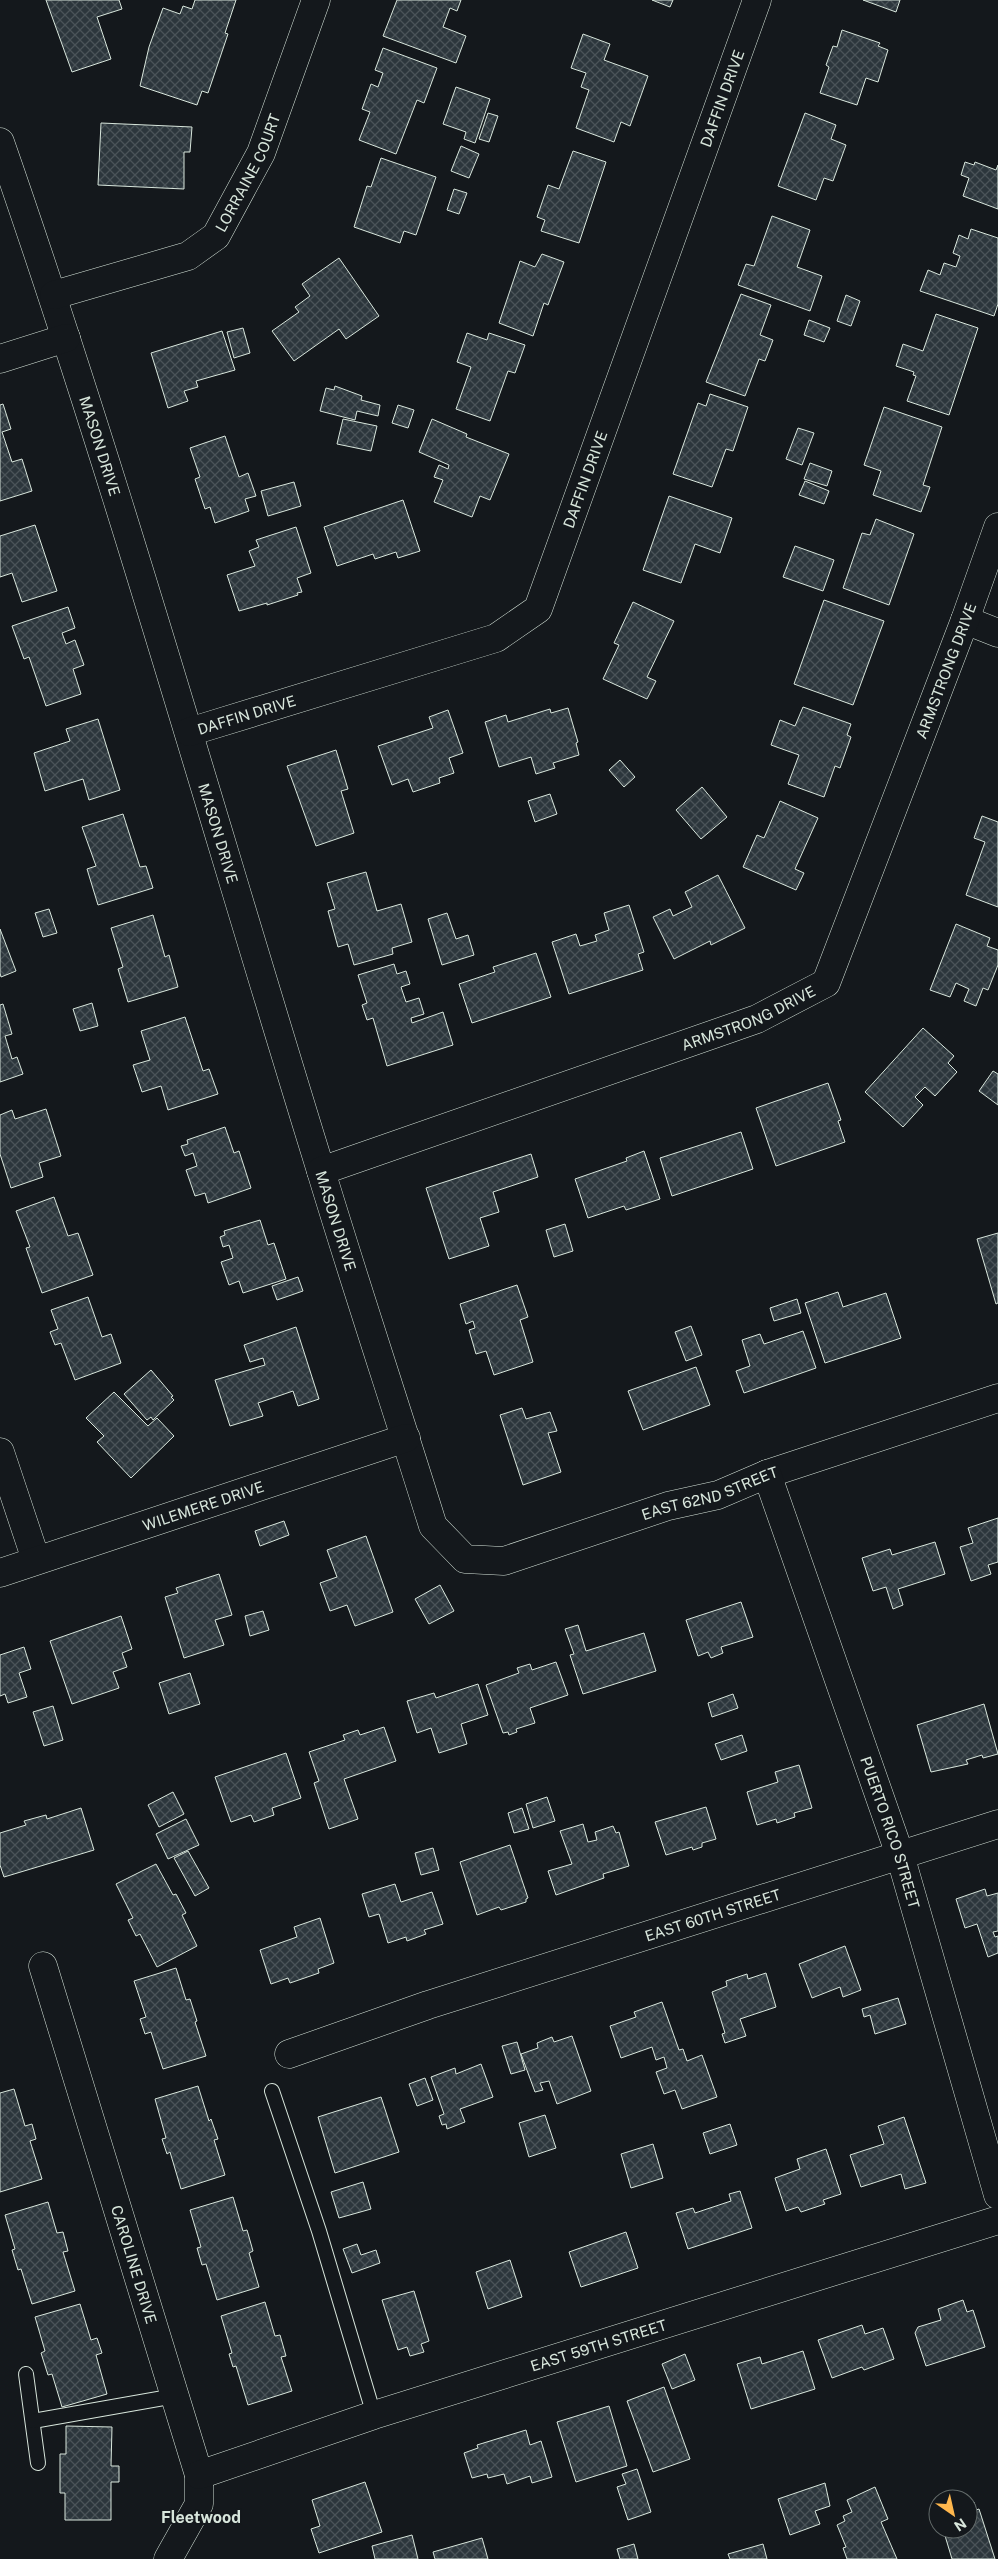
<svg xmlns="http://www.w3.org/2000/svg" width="998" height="2559" viewBox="0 0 998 2559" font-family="'Public Sans',sans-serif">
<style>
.building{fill:url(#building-cross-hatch);stroke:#d8e6dc}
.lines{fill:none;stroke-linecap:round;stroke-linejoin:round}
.lane-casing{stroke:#d8e6dc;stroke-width:16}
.street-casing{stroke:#d8e6dc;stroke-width:29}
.lane{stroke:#14181c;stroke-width:14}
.street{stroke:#14181c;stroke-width:28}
.labels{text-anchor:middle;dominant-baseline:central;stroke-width:4;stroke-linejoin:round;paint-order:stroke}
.street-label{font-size:15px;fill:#d8e6dc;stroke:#14181c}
.neighbourhood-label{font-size:16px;font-weight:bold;fill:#d8e6dc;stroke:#14181c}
</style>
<defs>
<pattern id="building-cross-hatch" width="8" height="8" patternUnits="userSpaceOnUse" patternTransform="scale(1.25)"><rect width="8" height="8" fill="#2c363c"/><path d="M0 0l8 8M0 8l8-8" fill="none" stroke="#4a5358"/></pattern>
</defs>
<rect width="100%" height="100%" fill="#14181c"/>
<g class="building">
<polygon points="46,0 119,0 122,9 97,17 111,59 72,72"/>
<polygon points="195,0 236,0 225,33 228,34 208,93 202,91 197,105 140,86 149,47 163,8 180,14 183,6 192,9"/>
<polygon points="397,0 461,0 457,11 450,8 443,27 466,36 456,63 383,36"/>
<polygon points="652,0 673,0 670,7"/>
<polygon points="863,0 900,0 896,12"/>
<polygon points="842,30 880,43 878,46 888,50 878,82 866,78 857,105 820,93 829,67 826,65 833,46 837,47"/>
<polygon points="583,34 610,44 604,60 648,76 630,126 621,122 614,142 576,128 589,90 581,87 586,73 571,68"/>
<polygon points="383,48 437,68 424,103 417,100 396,154 359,140 370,112 362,109 371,84 378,87 383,73 375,70"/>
<polygon points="456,87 490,99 475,143 464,139 466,132 443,124"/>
<polygon points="488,113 498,116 489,142 479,139"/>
<polygon points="805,113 836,125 831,139 846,145 833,181 824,178 816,200 778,186"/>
<polygon points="101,123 192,127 190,152 184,152 184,189 98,185"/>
<polygon points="461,146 479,154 469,178 451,171"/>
<polygon points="573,151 606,162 579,243 541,231 545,220 537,217 548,185 559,189"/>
<polygon points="381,158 436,177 416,235 404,231 400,243 354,227 367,186 371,187"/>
<polygon points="965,162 974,165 975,162 996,170 998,165 998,209 963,196 969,178 961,175"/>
<polygon points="454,189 467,193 459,214 447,210"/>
<polygon points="772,216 810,230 797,267 822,276 810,311 738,285 746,264 754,266"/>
<polygon points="971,229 998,238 998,304 994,316 920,291 928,270 940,275 944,263 956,267 960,256 953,253 959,235 968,239"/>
<polygon points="542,254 564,262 548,305 544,303 533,336 499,323 520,261 535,267"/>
<polygon points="339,258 379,316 346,339 339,329 294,361 272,331 299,312 295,307 310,296 302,284"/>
<polygon points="741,294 771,305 760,335 773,340 765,361 759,359 745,396 706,382"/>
<polygon points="846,295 860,301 851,326 837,321"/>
<polygon points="936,314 978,328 949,415 907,401 916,376 913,375 914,372 896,366 903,344 923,351"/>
<polygon points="809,320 830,328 824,342 804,335"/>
<polygon points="243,328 250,353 234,358 227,332"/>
<polygon points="222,331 235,370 196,381 198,387 184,391 188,401 168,408 151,353"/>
<polygon points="467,333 487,340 489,333 525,345 515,373 508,371 490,421 456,409 471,367 457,362"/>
<polygon points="335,386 362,396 361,400 380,405 378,416 357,411 355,420 320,411 326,388 334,390"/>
<polygon points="710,394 748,407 733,451 726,449 712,487 673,474 698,403 706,406"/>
<polygon points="3,404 11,429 2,432 12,462 22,459 32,491 0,501 0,405"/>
<polygon points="398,405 414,410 408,428 392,423"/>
<polygon points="884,407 942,427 923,485 930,487 921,512 873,495 881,471 864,465"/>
<polygon points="343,419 377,426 371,451 337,444"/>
<polygon points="432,419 467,434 466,437 509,454 490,500 480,496 472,517 434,502 443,480 434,477 439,465 448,469 449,465 419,452"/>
<polygon points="798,428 814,433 802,465 786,459"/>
<polygon points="225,436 239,477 248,473 256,496 245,499 249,511 215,523 210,507 205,509 195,479 200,477 190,448"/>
<polygon points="810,463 832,471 827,486 804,479"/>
<polygon points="805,481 829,491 824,504 799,495"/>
<polygon points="294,482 301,506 268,516 261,491"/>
<polygon points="669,496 732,518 720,553 695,544 681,583 643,570"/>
<polygon points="403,500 420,551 398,558 396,552 375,559 373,554 337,566 324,527"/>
<polygon points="876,519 914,534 889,605 843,588 862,533 870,535"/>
<polygon points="35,525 57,591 22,602 12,573 0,577 0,536"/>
<polygon points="296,527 311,573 297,578 302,592 297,593 298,595 267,605 267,603 239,611 227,575 255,566 249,551 259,547 256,540"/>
<polygon points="795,546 834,560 823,591 783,577"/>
<polygon points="824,600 884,621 853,705 794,684"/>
<polygon points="633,602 674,621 647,677 656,681 647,699 603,679 619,645 614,643"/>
<polygon points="68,607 75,628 62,633 66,644 75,640 84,665 73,669 81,694 46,706 29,657 24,659 12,626"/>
<polygon points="803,707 851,724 847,735 851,737 840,768 835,766 824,797 788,784 799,755 771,745 780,720 795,726"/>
<polygon points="568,708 578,742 576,743 579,755 553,763 555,768 536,774 531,757 499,767 485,722 506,715 508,722 550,709 551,713"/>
<polygon points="448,710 463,753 449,758 454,773 439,778 440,783 413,792 408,779 392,785 378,746 433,728 429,717"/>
<polygon points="98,719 120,790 89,800 83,779 45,791 34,753 70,741 66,729"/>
<polygon points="336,750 348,789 341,791 354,833 316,846 287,766"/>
<polygon points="620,760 635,777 624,787 609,770"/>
<polygon points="702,787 727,817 701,839 676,810"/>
<polygon points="550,794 557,814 535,822 528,801"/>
<polygon points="780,801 818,818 795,869 804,873 796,890 743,867 757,835 764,838"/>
<polygon points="123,814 140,867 146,866 153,888 98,905 87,869 96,866 82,827"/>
<polygon points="982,816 998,822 998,907 966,895 985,842 974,838"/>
<polygon points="366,872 377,911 401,904 412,942 392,948 393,954 354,965 348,944 338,947 328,911 335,909 327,883"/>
<polygon points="718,875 745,928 711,945 710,941 674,959 653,917 670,909 673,916 692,907 685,892"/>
<polygon points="629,905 644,952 638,954 643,970 569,994 552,942 576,934 580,946 597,941 595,935 609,930 604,913"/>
<polygon points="49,909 57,933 43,937 35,913"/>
<polygon points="447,913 456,939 468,935 474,955 442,965 428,919"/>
<polygon points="153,915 165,957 169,955 178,987 128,1002 118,969 123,967 111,928"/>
<polygon points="956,924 990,938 987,946 998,950 998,965 988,990 983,988 976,1006 964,1001 969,989 956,983 950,997 930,990"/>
<polygon points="0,929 16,971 1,977 0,973"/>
<polygon points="536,953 551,997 472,1023 459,984 495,972 493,967"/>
<polygon points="394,964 397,974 406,971 410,984 401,987 406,1002 419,998 424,1014 411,1018 412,1023 443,1012 453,1045 387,1066 373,1018 367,1020 362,1005 367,1003 358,975"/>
<polygon points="92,1003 98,1026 80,1031 73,1009"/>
<polygon points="3,1004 12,1034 5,1036 12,1059 17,1057 23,1074 0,1082 0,1005"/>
<polygon points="185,1017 203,1071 209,1069 218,1094 168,1110 161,1086 142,1092 133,1065 150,1060 141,1031"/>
<polygon points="923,1028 954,1056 948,1063 957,1072 935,1096 925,1087 915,1097 923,1105 903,1127 865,1092"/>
<polygon points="993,1071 998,1074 998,1105 979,1091"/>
<polygon points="828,1083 841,1120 838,1121 845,1142 776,1166 756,1108"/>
<polygon points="46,1109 61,1156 39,1163 43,1177 11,1188 0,1154 0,1115 12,1110 15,1119"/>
<polygon points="225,1127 234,1153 239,1151 251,1188 208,1203 205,1193 195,1196 186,1170 197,1166 193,1153 185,1156 181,1146 188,1144 187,1140"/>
<polygon points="741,1132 753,1169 672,1196 660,1158"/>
<polygon points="644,1151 660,1199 626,1210 624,1206 588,1218 575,1179 627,1161 626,1158"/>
<polygon points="531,1154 538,1177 493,1192 499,1212 480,1218 489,1246 449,1259 426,1188"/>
<polygon points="54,1197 68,1236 78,1233 93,1275 42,1293 26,1248 30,1247 16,1211"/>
<polygon points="260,1220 268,1245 274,1243 286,1279 243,1293 239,1281 229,1285 221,1262 233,1258 229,1245 223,1247 220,1237 225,1235 224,1231"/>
<polygon points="565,1224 573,1251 554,1257 546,1230"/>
<polygon points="998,1233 998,1303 996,1304 977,1239"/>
<polygon points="298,1277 303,1291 277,1300 272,1286"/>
<polygon points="517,1285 528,1317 520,1320 533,1362 494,1375 486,1351 476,1354 469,1330 475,1328 473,1321 466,1324 460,1304"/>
<polygon points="838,1292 843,1307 886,1293 901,1338 825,1363 805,1303"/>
<polygon points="88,1297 102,1337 111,1334 121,1363 75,1380 61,1343 55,1345 50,1332 58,1329 51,1310"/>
<polygon points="797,1299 801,1313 774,1321 770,1308"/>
<polygon points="691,1326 702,1355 686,1361 675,1332"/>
<polygon points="296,1327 319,1399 298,1406 293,1391 258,1403 263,1416 230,1426 215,1380 265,1365 263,1358 250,1362 244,1345"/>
<polygon points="803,1331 816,1368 744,1393 736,1371 750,1366 742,1340 760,1334 764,1344"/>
<polygon points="696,1367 710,1405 643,1430 628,1391"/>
<polygon points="151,1370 173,1396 171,1397 174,1400 153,1420 151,1417 147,1420 124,1394"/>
<polygon points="114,1392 148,1426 157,1418 174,1436 131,1478 97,1442 104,1436 86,1418"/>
<polygon points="522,1408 526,1419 550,1412 557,1431 548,1433 561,1472 523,1485 500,1415"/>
<polygon points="998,1518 998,1562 988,1565 991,1574 971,1581 960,1547 973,1543 968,1528"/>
<polygon points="284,1521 289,1535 260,1546 255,1531"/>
<polygon points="366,1536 393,1612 355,1626 347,1605 330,1611 320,1583 337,1577 327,1550"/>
<polygon points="935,1542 945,1574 898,1589 903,1605 893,1609 886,1587 873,1591 862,1558 890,1549 892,1555"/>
<polygon points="219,1574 232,1615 215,1620 224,1645 184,1658 165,1597 178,1593 176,1588"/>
<polygon points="440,1585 454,1611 429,1624 415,1599"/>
<polygon points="741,1602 753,1637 721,1647 723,1653 711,1658 708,1652 698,1656 686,1620"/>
<polygon points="263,1611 269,1630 250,1636 245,1616"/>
<polygon points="121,1616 132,1649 122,1653 127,1667 113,1672 119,1688 72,1704 50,1641"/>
<polygon points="578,1625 586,1651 644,1633 656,1671 583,1694 570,1655 574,1654 565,1629"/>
<polygon points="24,1647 31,1669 19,1673 27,1697 8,1703 5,1694 0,1696 0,1655"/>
<polygon points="556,1662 568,1695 530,1708 535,1723 516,1729 517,1732 509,1735 508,1732 503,1733 486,1685 519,1673 517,1668 530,1664 532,1670"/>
<polygon points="190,1673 200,1704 169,1714 159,1683"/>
<polygon points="478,1684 488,1715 461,1724 467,1744 439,1753 431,1728 417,1733 407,1701 434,1693 436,1698"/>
<polygon points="733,1694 738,1708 712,1717 708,1703"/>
<polygon points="984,1704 998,1754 983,1758 982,1755 966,1760 968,1764 931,1772 917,1725"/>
<polygon points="53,1706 63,1740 44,1746 33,1712"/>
<polygon points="384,1727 396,1761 344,1779 358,1819 329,1829 314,1783 319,1781 309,1752 345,1740 343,1735 358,1730 360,1735"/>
<polygon points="742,1735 747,1751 721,1760 715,1744"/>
<polygon points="286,1753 301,1798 272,1808 274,1815 254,1822 251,1815 231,1822 215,1777"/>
<polygon points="799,1765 812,1808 794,1813 795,1817 777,1823 776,1819 757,1825 747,1792 778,1782 775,1772"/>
<polygon points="173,1792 184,1814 159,1827 148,1805"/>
<polygon points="547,1797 555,1821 533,1828 526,1804"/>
<polygon points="706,1807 716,1839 702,1843 702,1847 693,1850 692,1847 666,1855 655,1822"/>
<polygon points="81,1808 94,1850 4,1877 0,1865 0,1833 26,1825 24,1821 46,1815 47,1819"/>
<polygon points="522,1808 529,1829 514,1833 508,1813"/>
<polygon points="186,1819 199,1845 168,1859 156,1834"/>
<polygon points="583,1824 588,1842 597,1840 595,1832 613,1826 616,1833 619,1832 629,1866 603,1874 604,1878 556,1895 548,1871 572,1864 560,1831"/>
<polygon points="510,1845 528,1898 526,1899 526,1902 501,1910 499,1907 477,1915 460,1862"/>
<polygon points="433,1848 439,1870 421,1875 415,1853"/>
<polygon points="188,1851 209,1888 195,1896 174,1858"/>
<polygon points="156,1864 173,1895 176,1894 186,1913 182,1915 197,1946 157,1967 140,1934 136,1936 128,1920 133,1918 116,1884"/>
<polygon points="395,1884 401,1902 432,1892 443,1924 424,1930 426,1934 407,1941 406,1937 388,1943 379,1914 369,1917 362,1894"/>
<polygon points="985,1889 987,1896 998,1893 998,1931 993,1932 995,1937 998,1936 998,1953 988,1957 977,1924 965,1928 956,1899"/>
<polygon points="320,1918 334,1963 318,1969 319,1973 290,1983 288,1978 271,1984 260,1950 297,1937 294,1927"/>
<polygon points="845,1946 861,1990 843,1997 840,1987 812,1998 799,1964"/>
<polygon points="176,1968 186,2000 190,1999 197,2021 195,2022 206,2056 163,2069 151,2032 145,2034 140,2019 146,2017 134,1981"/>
<polygon points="766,1973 776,2007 740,2019 746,2036 725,2043 722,2034 725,2033 712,1992 727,1986 726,1981 747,1974 748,1979"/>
<polygon points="898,1998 906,2024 875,2034 870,2015 864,2017 862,2009"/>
<polygon points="662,2002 679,2050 683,2049 687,2061 702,2055 717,2097 682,2109 675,2090 664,2094 656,2072 667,2068 664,2057 656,2060 652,2047 621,2058 610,2026 636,2017 634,2012"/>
<polygon points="572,2036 591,2091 557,2104 549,2081 540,2083 543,2090 535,2092 521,2054 538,2048 537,2043 552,2037 554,2042"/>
<polygon points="517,2042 525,2070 511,2074 502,2046"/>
<polygon points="481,2064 493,2097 460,2109 465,2122 447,2129 446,2124 442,2125 439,2116 444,2114 431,2077 455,2068 456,2074"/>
<polygon points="425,2078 433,2100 417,2106 409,2084"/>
<polygon points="198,2086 209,2121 211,2119 218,2139 214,2140 225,2175 181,2189 170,2152 167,2154 162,2139 166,2138 155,2099"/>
<polygon points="14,2089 25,2126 32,2124 36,2139 30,2141 42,2179 0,2192 0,2093"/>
<polygon points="381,2097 399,2152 335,2173 318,2117"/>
<polygon points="545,2115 556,2148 529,2157 519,2123"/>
<polygon points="904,2117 926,2183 905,2189 901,2174 861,2187 850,2155 884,2144 878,2126"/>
<polygon points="730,2124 737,2145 710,2154 703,2133"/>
<polygon points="653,2144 663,2178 631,2188 621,2154"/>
<polygon points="826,2149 841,2194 823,2200 825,2204 801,2212 798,2207 786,2211 775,2178 800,2169 797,2159"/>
<polygon points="363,2182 371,2209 339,2218 331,2192"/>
<polygon points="740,2191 752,2228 688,2249 676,2213 693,2208 695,2213 731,2201 729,2194"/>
<polygon points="233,2197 243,2231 247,2230 253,2251 249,2253 259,2287 217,2300 206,2264 202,2265 197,2248 201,2247 190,2210"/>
<polygon points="48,2202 57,2233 63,2232 68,2251 63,2252 75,2291 32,2304 21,2269 18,2270 12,2250 15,2249 5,2215"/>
<polygon points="626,2232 638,2268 581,2287 569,2252"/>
<polygon points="357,2244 361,2255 376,2250 380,2263 352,2273 343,2249"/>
<polygon points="510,2260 522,2297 488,2309 476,2272"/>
<polygon points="414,2291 429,2341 421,2344 424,2352 410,2356 407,2347 398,2350 382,2300"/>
<polygon points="963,2300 967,2312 973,2310 985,2347 926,2366 915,2333 918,2327 941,2320 938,2309"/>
<polygon points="265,2302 275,2336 280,2335 286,2356 281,2357 292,2391 248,2405 236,2366 233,2367 229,2354 232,2353 221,2316"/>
<polygon points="80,2304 91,2340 97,2338 102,2353 96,2355 107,2394 62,2407 52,2374 48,2375 41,2353 45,2351 35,2317"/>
<polygon points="862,2325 865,2334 883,2328 894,2359 864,2370 862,2367 832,2378 818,2340"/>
<polygon points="803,2351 815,2389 751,2409 737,2364 760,2357 762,2364"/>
<polygon points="685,2354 695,2380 672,2389 662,2364"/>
<polygon points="664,2387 690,2459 653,2472 627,2401"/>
<polygon points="609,2406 627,2466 576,2482 557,2422"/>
<polygon points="66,2426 112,2427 111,2466 119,2466 119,2482 111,2482 111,2520 65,2520 65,2493 60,2493 60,2454 66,2454"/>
<polygon points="526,2430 530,2445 541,2441 552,2477 532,2483 530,2476 507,2484 504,2474 488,2478 487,2474 472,2478 464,2453 478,2448 477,2445"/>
<polygon points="637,2469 651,2512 628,2520 617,2487 626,2484 622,2474"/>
<polygon points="365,2482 382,2532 319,2553 311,2529 320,2526 312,2500"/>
<polygon points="825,2483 830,2506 815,2511 820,2524 790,2535 778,2499"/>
<polygon points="875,2487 888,2519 881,2522 897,2559 847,2559 843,2548 846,2547 837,2525 845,2521 843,2516 852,2512 847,2500"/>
<polygon points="974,2502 976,2510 979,2509 995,2559 952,2559 943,2529 968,2529 968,2503"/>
<polygon points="412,2535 418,2559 375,2559 372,2546"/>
<polygon points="482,2538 488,2559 435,2559 433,2552"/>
<polygon points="634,2544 638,2559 620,2559 617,2549"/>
<polygon points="763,2544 767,2559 730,2559 728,2554"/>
</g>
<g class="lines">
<g class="lane-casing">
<g id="lane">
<polyline points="272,2091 319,2231 374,2415"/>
<polyline points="26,2374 38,2463"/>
<polyline points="33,2421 175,2396"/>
</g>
</g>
<g class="street-casing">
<g id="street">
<path id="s1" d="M0 142C118 481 215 828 321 1171 357 1290 396 1407 433 1526L465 1559 504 1561 668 1506 718 1495 767 1474 998 1398"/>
<path id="s2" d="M54 295 188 256 216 236 261 153 316 0"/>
<polyline points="0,359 66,338"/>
<polyline points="965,620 998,633"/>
<path id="s3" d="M189 732 496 638 538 609 757 0"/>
<path id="s4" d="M321 1171 757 1019 826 983 965 620 998 527"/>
<polyline points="0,1452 36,1560"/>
<path id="s5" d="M767 1474 900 1855 998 2195"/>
<path id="s6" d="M0 1573 406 1438"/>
<path id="s7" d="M43 1966 199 2475V2504L168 2559"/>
<path id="s8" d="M289 2054 428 2005 998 1824"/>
<path id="s9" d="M199 2475 374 2415 998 2220"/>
</g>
</g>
<use href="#lane" class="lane"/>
<use href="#street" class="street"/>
</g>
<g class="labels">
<g class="street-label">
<text stroke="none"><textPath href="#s3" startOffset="915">DAFFIN DRIVE</textPath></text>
<text stroke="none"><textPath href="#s2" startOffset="245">LORRAINE COURT</textPath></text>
<text stroke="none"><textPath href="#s1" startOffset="320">MASON DRIVE</textPath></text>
<text stroke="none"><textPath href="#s3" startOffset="510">DAFFIN DRIVE</textPath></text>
<text stroke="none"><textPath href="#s4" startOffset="874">ARMSTRONG DRIVE</textPath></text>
<text stroke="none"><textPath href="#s3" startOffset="60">DAFFIN DRIVE</textPath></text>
<text stroke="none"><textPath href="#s1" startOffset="725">MASON DRIVE</textPath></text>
<text stroke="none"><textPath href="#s4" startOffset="454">ARMSTRONG DRIVE</textPath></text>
<text stroke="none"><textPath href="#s1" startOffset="1130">MASON DRIVE</textPath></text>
<text stroke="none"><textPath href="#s1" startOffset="1752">EAST 62ND STREET</textPath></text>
<text stroke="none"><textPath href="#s6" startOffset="214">WILEMERE DRIVE</textPath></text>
<text stroke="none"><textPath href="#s5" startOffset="379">PUERTO RICO STREET</textPath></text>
<text stroke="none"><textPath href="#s8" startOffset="446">EAST 60TH STREET</textPath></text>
<text stroke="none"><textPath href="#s7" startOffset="312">CAROLINE DRIVE</textPath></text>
<text stroke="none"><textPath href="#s9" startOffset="420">EAST 59TH STREET</textPath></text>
</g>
<g class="neighbourhood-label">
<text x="201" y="2517">Fleetwood</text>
</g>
</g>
<g transform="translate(953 2514) rotate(146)"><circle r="24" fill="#14181c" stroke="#626a69"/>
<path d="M0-4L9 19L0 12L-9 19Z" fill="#ffb74d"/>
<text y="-8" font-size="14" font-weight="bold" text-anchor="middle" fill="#d8e6dc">N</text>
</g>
</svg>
